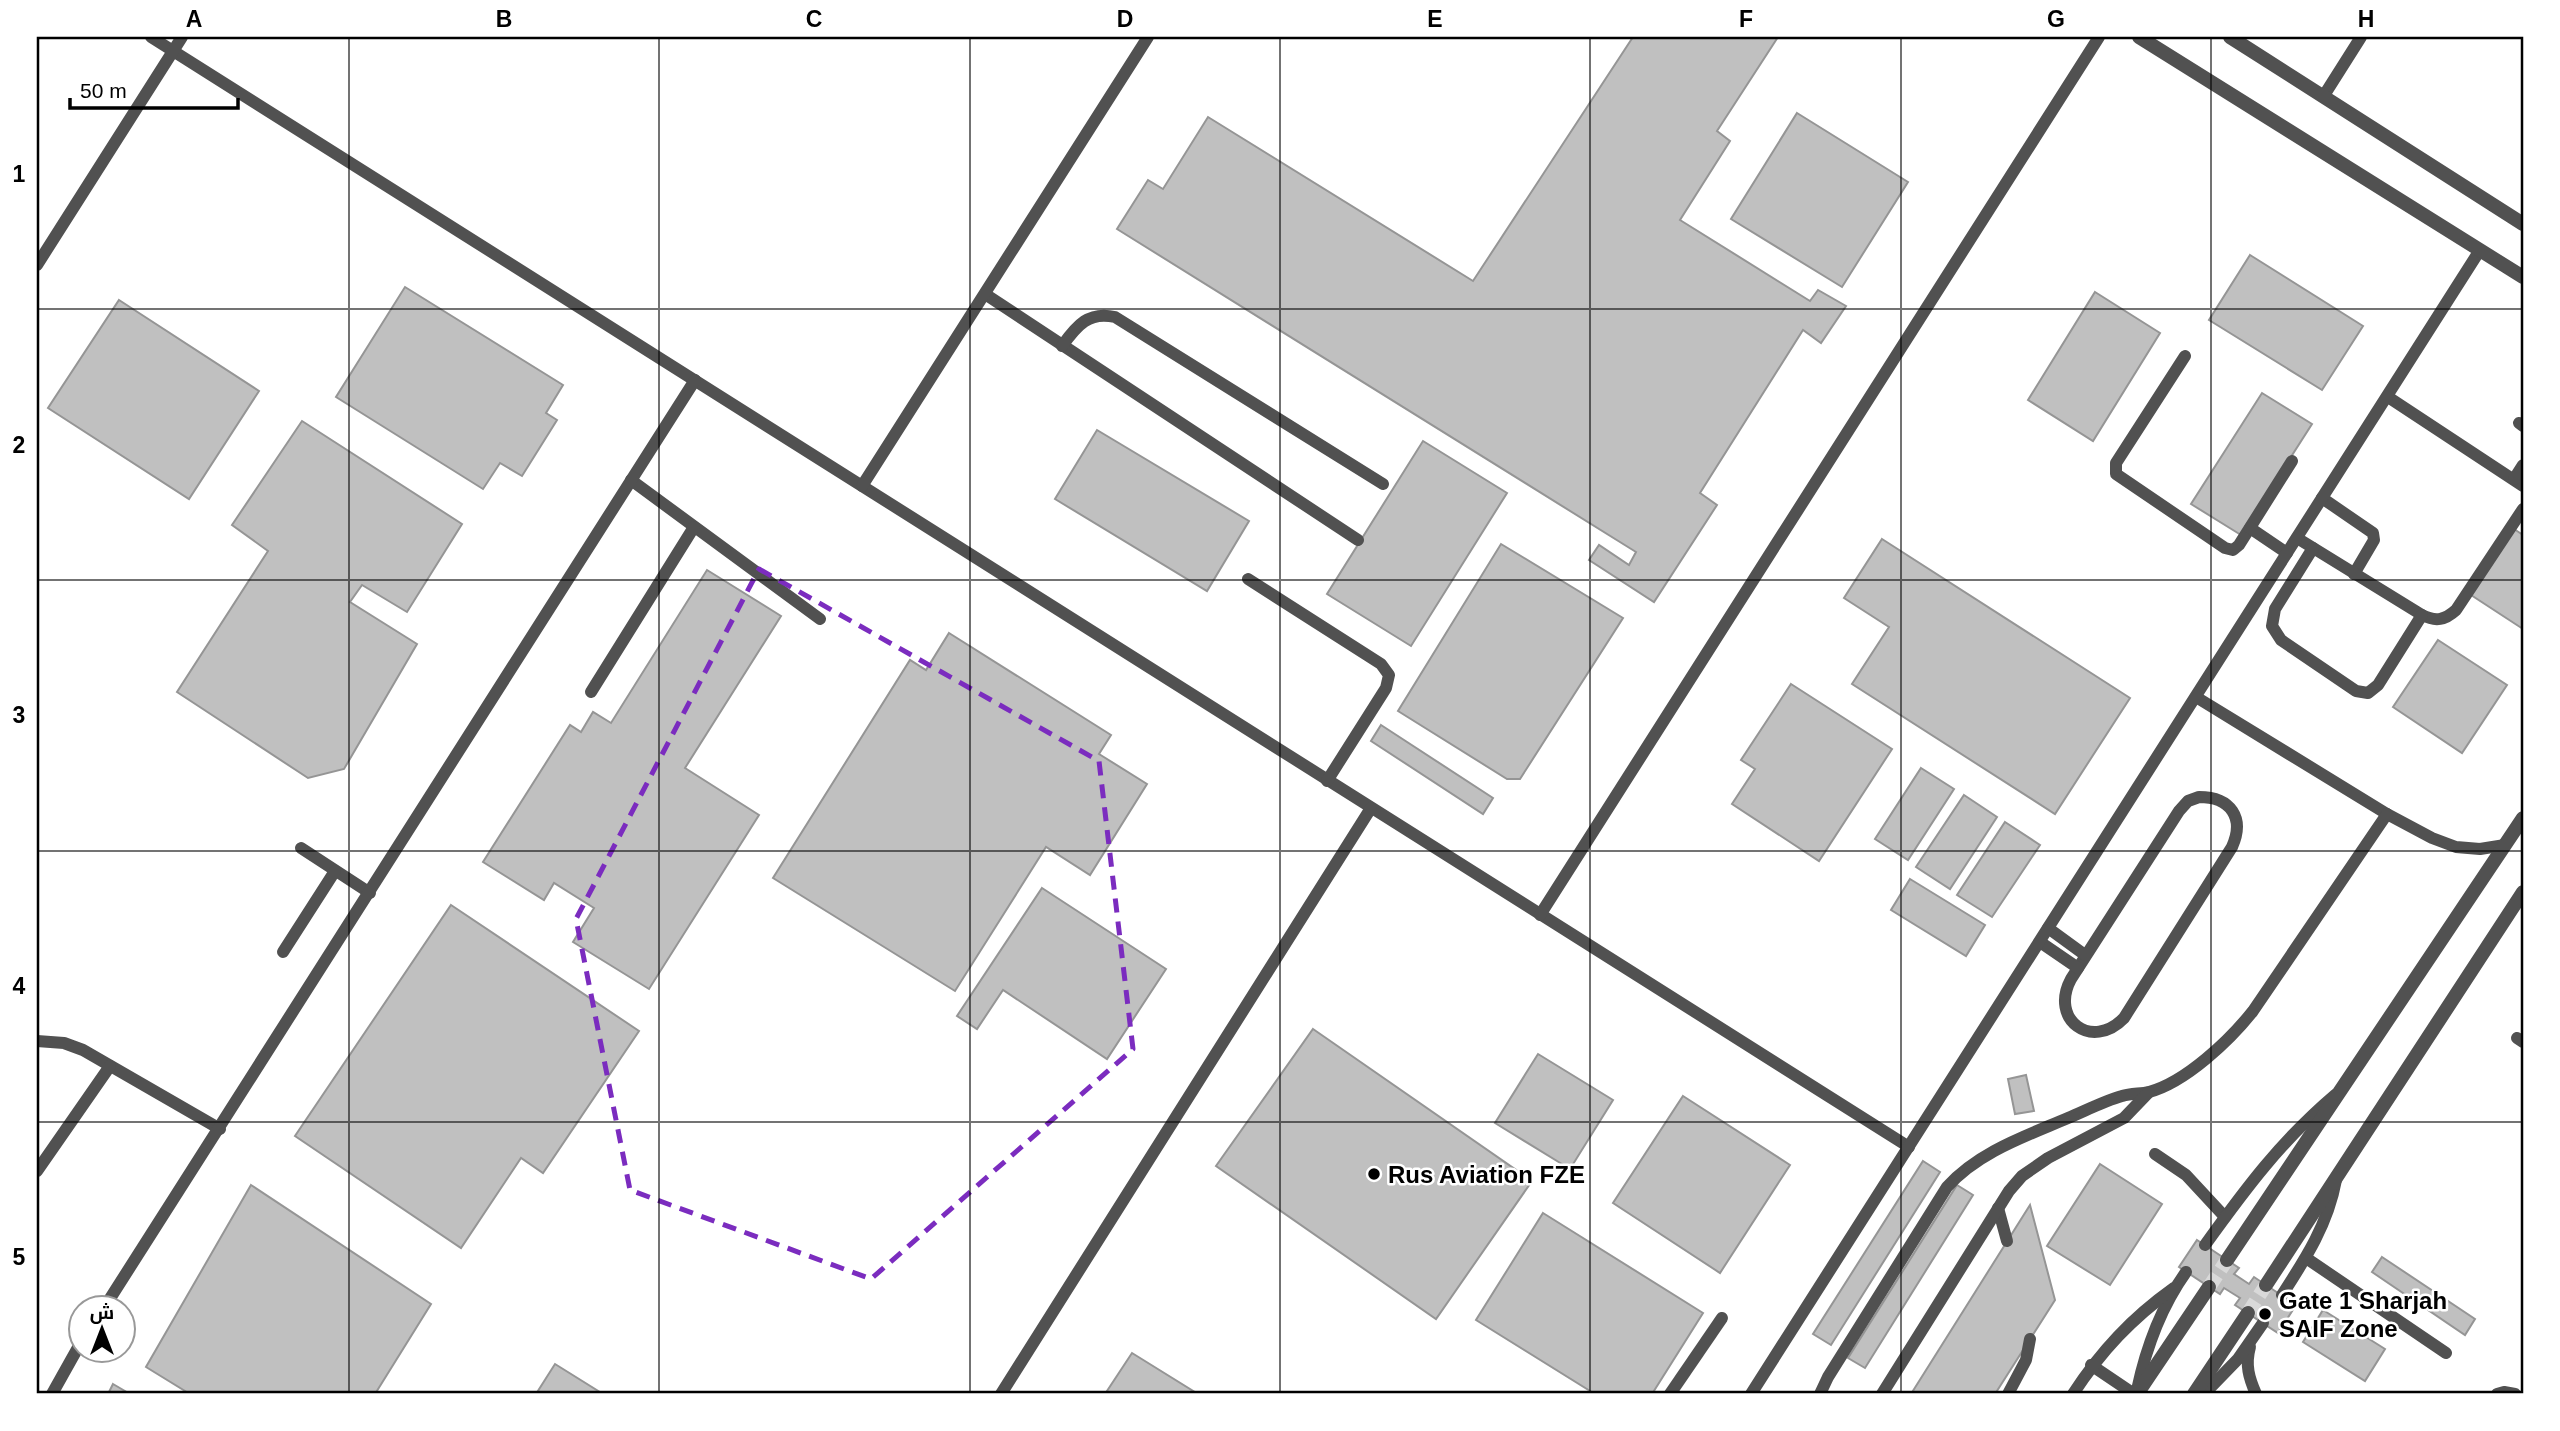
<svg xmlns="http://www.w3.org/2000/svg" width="2560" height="1431" viewBox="0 0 2560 1431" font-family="Helvetica,Cairo,sans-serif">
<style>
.building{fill:#c0c0c0;stroke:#959595;stroke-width:2}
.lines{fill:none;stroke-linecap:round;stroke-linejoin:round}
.street-tunnel{stroke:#d9d9d9;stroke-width:14;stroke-dasharray:14 7;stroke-linecap:butt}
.lane{stroke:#515151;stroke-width:12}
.street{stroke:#515151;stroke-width:14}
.marked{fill:none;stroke:#7b2cbf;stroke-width:5;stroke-dasharray:14 9;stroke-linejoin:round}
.grid{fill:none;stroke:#000;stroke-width:2;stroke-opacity:0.55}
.poi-dot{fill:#000;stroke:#fff;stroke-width:2.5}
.labels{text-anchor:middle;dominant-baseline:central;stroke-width:5;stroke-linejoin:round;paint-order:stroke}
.poi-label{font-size:24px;font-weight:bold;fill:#000;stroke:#fff;text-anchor:start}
.neatline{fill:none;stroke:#000;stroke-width:2.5}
.grid-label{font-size:23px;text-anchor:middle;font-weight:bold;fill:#000}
</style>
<rect width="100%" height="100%" fill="#fff"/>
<g class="building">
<polygon points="1633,37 1778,37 1717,131 1730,141 1680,220 1810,301 1818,290 1846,306 1821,343 1803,330 1700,493 1717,505 1654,602 1589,560 1599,545 1629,565 1636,552 1117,229 1148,180 1163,189 1208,117 1473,281"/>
<polygon points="1797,113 1908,182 1842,287 1731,219"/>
<polygon points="2250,255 2363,326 2322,390 2209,320"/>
<polygon points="405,287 563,385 546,413 557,420 522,476 500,463 483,489 336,397"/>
<polygon points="2095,292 2160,333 2093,441 2028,400"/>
<polygon points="119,300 259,391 189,499 48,408"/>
<polygon points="2262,393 2312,424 2241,535 2191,504"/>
<polygon points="302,421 462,524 407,612 362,585 350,602 417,644 344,769 308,778 177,692 268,551 232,525"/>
<polygon points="1097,430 1249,521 1207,591 1055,499"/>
<polygon points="1423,441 1507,493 1411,646 1327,594"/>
<polygon points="2514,529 2523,535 2523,629 2471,595"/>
<polygon points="1882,539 2130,698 2055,814 1852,684 1889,627 1844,598"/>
<polygon points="1501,544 1623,618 1520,779 1507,779 1398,711"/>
<polygon points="707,570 781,616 685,768 759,815 649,989 573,942 594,908 554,883 544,900 483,862 570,725 581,732 593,712 611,723"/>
<polygon points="949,633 1111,735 1099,754 1147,784 1090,875 1046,847 955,991 773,878 910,660 926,670"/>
<polygon points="2438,640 2507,685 2462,753 2393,707"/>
<polygon points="1791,684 1892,749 1819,861 1732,804 1755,769 1741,760"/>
<polygon points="1381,725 1493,798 1483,814 1371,741"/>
<polygon points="1921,768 1954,789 1908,860 1875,839"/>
<polygon points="1964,795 1997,817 1950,889 1916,867"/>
<polygon points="2005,822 2040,845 1992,917 1957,895"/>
<polygon points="1910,879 1985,925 1966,956 1891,910"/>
<polygon points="1042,888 1166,969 1107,1059 1003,990 977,1029 957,1016"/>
<polygon points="451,905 639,1031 543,1173 521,1158 461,1248 295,1136"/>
<polygon points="1313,1029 1532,1181 1436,1319 1216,1166"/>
<polygon points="1538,1054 1613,1100 1570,1169 1495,1123"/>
<polygon points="2026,1075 2034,1111 2015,1114 2008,1079"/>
<polygon points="1683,1096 1790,1165 1720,1273 1613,1203"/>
<polygon points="1923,1161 1940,1172 1831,1345 1813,1334"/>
<polygon points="2100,1164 2162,1204 2110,1285 2047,1246"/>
<polygon points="251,1185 431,1304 375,1394 190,1394 146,1367"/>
<polygon points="1957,1185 1973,1195 1865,1368 1848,1358"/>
<polygon points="2030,1205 2055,1300 1995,1394 1911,1394"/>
<polygon points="1543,1213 1703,1313 1652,1394 1595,1394 1476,1320"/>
<polygon points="2197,1240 2239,1268 2234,1274 2249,1284 2254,1277 2296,1305 2278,1333 2235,1305 2240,1298 2224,1288 2220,1294 2179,1267"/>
<polygon points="2382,1257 2475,1319 2465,1335 2372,1272"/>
<polygon points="2323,1310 2385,1349 2365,1381 2303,1342"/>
<polygon points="1132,1353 1198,1394 1105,1394"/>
<polygon points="555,1364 603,1394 536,1394"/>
<polygon points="113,1384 130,1394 108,1394"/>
</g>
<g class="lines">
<g class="street-tunnel">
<polyline points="2209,1287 2227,1260"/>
<polyline points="2248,1313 2266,1285"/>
</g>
<g class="lane">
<polyline points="151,37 1909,1147"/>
<polyline points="2323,97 2361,37"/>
<polyline points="37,265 182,37"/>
<polyline points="985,294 1358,540"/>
<path d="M1062 346C1077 325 1089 311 1115 317L1383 484"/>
<polyline points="2185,356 2116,463 2116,474 2225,548 2233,550 2239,545 2292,461"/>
<polyline points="2388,397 2523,486"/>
<polyline points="2519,423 2523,426"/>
<polyline points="2514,479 2523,465"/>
<polyline points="631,480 820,619"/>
<polyline points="862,486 1148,37"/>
<polyline points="2322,498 2373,533 2374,540 2354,574"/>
<polyline points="2250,528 2287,553"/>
<path d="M2297 538 2422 615C2436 622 2445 620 2456 610L2523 509"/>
<polyline points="2313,548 2275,609 2272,626 2281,640 2356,691 2368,693 2378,685 2422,615"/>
<polyline points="1248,579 1381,664 1389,675 1386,688 1327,781"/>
<polyline points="591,692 694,527"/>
<polyline points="2196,697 2387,814 2432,838 2456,847 2480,849 2505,845"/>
<path d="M2199 797C2231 797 2245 818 2232 847L2124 1018C2092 1051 2049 1020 2071 979L2179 811 2188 801Z"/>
<polyline points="301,848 370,893"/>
<polyline points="1540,915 2099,37"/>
<polyline points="2048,928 2085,955"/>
<polyline points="2040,942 2078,968"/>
<polyline points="283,952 335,871"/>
<polyline points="2517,1038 2523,1042"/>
<polyline points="37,1041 64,1043 83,1050 220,1129"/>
<polyline points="2155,1154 2186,1175 2225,1217"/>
<polyline points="37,1171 110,1066"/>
<polyline points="1998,1208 2007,1241"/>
<path d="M2205 1245C2246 1188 2281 1141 2335 1095"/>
<polyline points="2306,1258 2446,1353"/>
<path d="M2282 1295C2306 1258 2328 1224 2336 1180"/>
<polyline points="104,1308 695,380"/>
<path d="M2250 1347C2245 1365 2249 1378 2256 1394"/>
<polyline points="2091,1365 2134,1394"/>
<path d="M2137 1390C2146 1348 2161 1307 2186 1272"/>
<polyline points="52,1394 80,1344"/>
<polyline points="1001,1394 1371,808"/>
<polyline points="1670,1394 1722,1318"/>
<polyline points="1751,1394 2480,250"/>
<path d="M1820 1394 1828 1377 1947 1187C1978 1152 2026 1136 2068 1118 2085 1111 2104 1101 2122 1096 2131 1093 2140 1094 2149 1092 2186 1082 2230 1040 2253 1011L2387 814"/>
<polyline points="1882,1394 2009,1191 2022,1176 2048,1158 2124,1118 2149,1092"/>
<polyline points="2008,1394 2026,1360 2030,1339"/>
<path d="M2073 1394C2101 1351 2132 1318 2174 1288"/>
<polyline points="2204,1394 2238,1359 2263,1323"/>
<polyline points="2497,1394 2504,1392 2515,1394"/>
</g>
<g class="street">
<polyline points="2139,37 2523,277"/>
<polyline points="2230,37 2523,224"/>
<polyline points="2227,1260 2523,818"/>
<polyline points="2266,1285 2523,892"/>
<polyline points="2137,1394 2209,1287"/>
<polyline points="2194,1394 2248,1313"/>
</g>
</g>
<path class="marked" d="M759 569 1099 761 1133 1049 871 1279 630 1190 576 919Z"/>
<path class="grid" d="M349 37V1394M659 37V1394M970 37V1394M1280 37V1394M1590 37V1394M1901 37V1394M2211 37V1394M37 309H2523M37 580H2523M37 851H2523M37 1122H2523"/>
<g class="poi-dot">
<circle cx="1374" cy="1174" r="7"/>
<circle cx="2265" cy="1314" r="7"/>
</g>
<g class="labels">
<g class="poi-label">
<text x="1388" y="1174">Rus Aviation FZE</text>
<text x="2279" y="1300">Gate 1 Sharjah<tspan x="2279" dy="28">SAIF Zone</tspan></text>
</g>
</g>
<rect width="2560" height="1431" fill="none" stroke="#ffffff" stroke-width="77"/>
<g transform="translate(102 1329)"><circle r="33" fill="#ffffff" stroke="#999999" stroke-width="2"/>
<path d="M0-5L12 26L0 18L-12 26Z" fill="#000000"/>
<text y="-10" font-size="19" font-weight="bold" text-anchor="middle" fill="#000000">ش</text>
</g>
<path d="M70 98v10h168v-10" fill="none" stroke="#000000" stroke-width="3.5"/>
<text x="80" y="98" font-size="21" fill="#000000" stroke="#ffffff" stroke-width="5" paint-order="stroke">50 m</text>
<rect x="38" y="38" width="2484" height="1354" class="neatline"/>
<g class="grid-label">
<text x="194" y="27">A</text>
<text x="504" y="27">B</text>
<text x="814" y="27">C</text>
<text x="1125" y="27">D</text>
<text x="1435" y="27">E</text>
<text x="1746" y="27">F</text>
<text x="2056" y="27">G</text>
<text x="2366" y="27">H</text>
<text x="19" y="182">1</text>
<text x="19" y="453">2</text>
<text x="19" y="723">3</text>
<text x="19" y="994">4</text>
<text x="19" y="1265">5</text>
</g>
</svg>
